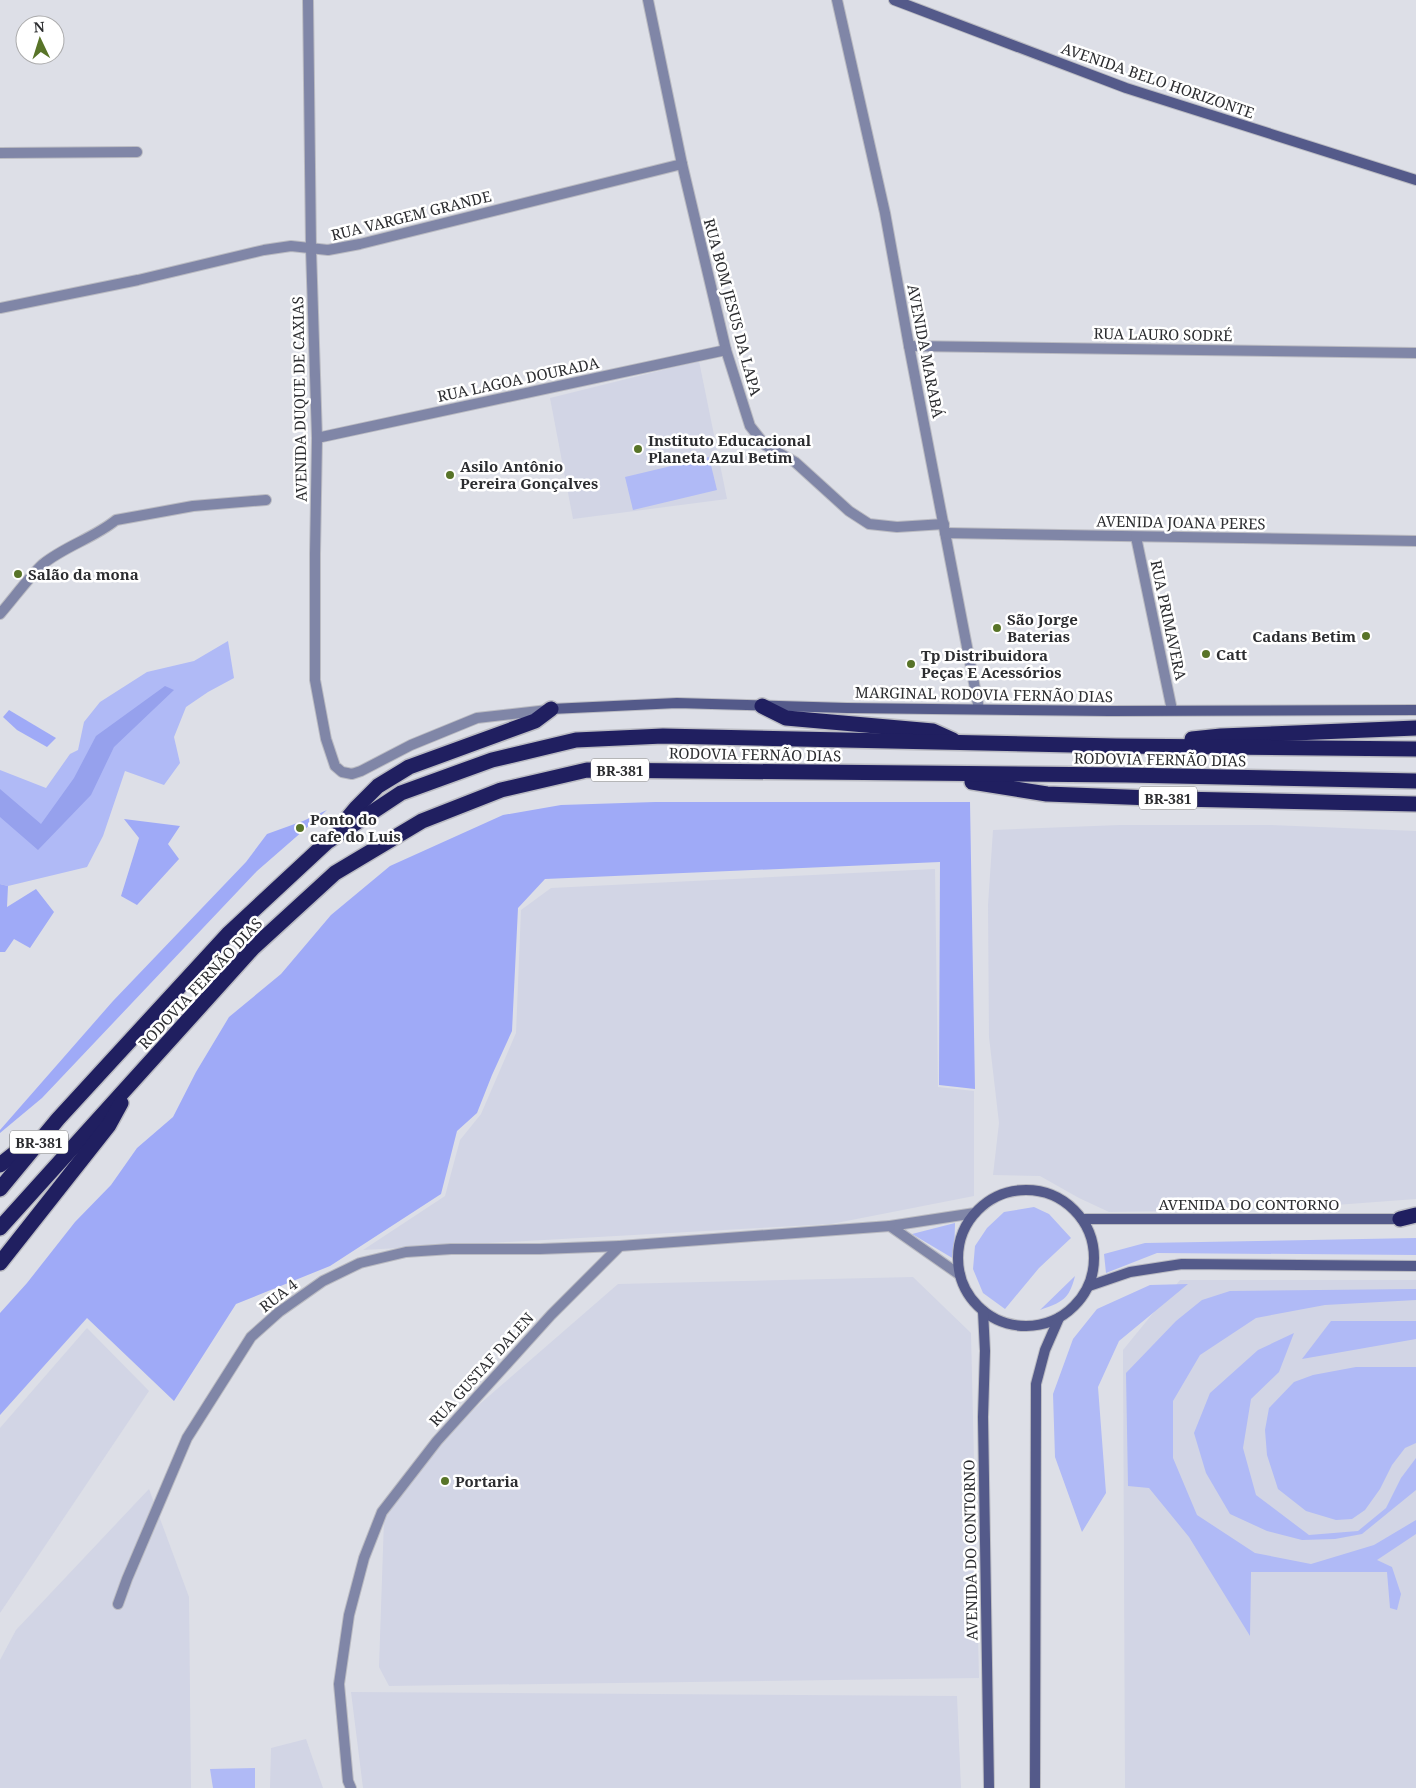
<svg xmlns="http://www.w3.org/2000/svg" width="1416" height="1788" viewBox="0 0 1416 1788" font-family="'Noto Serif',serif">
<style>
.built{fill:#d2d5e5}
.green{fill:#b0baf6}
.forest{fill:#9faaf7}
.water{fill:#96a1ed}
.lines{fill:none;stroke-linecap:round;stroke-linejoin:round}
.street-casing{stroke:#babbc2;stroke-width:12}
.secondary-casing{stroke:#babbc2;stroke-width:12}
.highway-casing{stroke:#babbc2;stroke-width:18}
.street{stroke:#8086a7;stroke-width:10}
.secondary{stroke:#545a8a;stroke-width:10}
.highway{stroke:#201f60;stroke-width:15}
.poi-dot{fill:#587428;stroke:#fff;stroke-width:2}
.labels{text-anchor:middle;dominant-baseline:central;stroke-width:5;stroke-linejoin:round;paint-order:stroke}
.shield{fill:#fff;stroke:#6b6c6e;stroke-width:1}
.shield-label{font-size:14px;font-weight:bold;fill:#2c2d30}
.street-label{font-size:15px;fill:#2c2d30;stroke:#fff}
.poi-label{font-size:15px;font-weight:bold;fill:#2c2d30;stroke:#fff;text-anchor:start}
</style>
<rect width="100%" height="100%" fill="#dddfe7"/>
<g class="built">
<polygon points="699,361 727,499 573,519 550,398"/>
<polygon points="1120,825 1271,825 1416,831 1416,1199 1282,1209 1109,1212 1079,1198 1040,1176 993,1175 999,1123 989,1037 988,905 993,830"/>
<polygon points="935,869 938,1087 974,1091 974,1196 831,1224 363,1250 445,1196 460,1140 481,1114 516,1033 521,910 551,888"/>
<polygon points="913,1277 971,1333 979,1678 389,1686 379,1667 384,1520 418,1469 474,1409 618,1284"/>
<polygon points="1180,1280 1416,1280 1416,1788 1125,1788 1123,1350"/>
<polygon points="87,1328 149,1391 0,1613 0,1428"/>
<polygon points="149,1489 189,1597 191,1788 0,1788 0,1660 16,1630"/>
<polygon points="351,1692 957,1696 961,1788 363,1788"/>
<polygon points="306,1739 323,1788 270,1788 271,1748"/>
</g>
<g class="green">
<polygon points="709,457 717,490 633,510 625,477"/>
<polygon points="228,641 234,678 208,692 186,707 174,737 180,763 164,785 125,771 103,836 87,867 8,886 0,884 0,770 46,788 70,754 78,750 84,722 100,702 147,672 194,661"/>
<polygon points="1034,1207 1049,1214 1071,1238 1039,1268 1005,1309 983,1293 973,1269 975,1246 987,1228 1004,1212"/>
<polygon points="955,1223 954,1259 912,1234"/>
<polygon points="1416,1238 1416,1255 1157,1253 1106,1273 1104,1254 1145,1243"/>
<path d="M1075 1276C1069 1300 1062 1302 1040 1310Z"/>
<polygon points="1188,1284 1119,1341 1098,1387 1106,1493 1082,1532 1055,1457 1053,1394 1073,1339 1097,1309 1150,1285"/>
<polygon points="1416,1289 1416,1300 1325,1305 1256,1318 1200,1355 1173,1401 1173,1458 1197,1515 1255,1553 1311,1564 1374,1545 1416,1520 1416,1534 1377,1560 1392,1567 1401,1594 1397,1610 1390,1608 1387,1572 1251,1572 1250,1636 1189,1537 1149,1488 1128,1486 1126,1373 1176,1321 1202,1300 1230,1291"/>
<polygon points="1331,1321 1416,1321 1416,1339 1302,1359"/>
<polygon points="1294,1333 1279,1372 1251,1399 1243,1448 1256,1495 1309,1535 1358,1531 1386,1508 1401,1478 1416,1458 1416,1490 1362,1534 1335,1539 1302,1540 1267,1531 1230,1514 1206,1473 1194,1433 1210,1393 1258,1350"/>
<polygon points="1356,1367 1416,1367 1416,1443 1405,1448 1392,1465 1380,1489 1365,1510 1352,1519 1336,1520 1306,1511 1278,1489 1267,1455 1265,1430 1269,1408 1294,1382 1313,1375"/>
<polygon points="255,1768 255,1788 213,1788 210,1769"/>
</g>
<g class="forest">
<polygon points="9,710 56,738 47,747 17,730 3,717"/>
<polygon points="655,802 970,802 975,1089 939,1085 940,862 545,879 518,908 512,1031 492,1075 477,1113 457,1131 441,1194 330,1266 236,1304 174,1401 87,1318 0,1415 0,1313 27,1283 75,1222 111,1185 137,1148 173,1117 196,1072 229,1017 281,974 331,915 390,866 503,815 561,805"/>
<polygon points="327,810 257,871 42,1098 0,1133 0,1130 113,1001 246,862 267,834 303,821"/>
<polygon points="124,819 180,826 168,844 179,859 137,905 121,896 139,838"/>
<polygon points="0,884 8,886 7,907 36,889 54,912 30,948 14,939 5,952 0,952"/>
</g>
<polygon class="water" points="165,686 174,690 114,747 91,795 38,850 0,817 0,789 41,824 74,778 96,736"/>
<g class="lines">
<g class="street-casing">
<g id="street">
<polyline points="308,0 311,249 317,438 315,554 315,680 326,739 335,766 342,772 352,774 361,771 411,745 477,718 548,710"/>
<polyline points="648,0 682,164 726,350 750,426 765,445 795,462 849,511 869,524 897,527 944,524"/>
<polyline points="837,0 885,213 909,346 979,709"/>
<polyline points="0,153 137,152"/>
<polyline points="0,308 138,280 264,250 291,246 328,250 360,244 682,164"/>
<polyline points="909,346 1416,353"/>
<polyline points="317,438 726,350"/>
<polyline points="945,533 1416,541"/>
<polyline points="1136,537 1172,710"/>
<path d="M0 614C14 598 28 578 43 564 65 546 94 538 116 520L193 506 266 500"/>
<polyline points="960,1275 890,1226 975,1213"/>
<polyline points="118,1604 127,1579 187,1438 251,1337 279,1312 323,1281 360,1263 406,1252 451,1249 540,1249 620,1246"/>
<polyline points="351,1788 348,1781 339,1684 349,1615 364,1558 382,1512 437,1441 551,1315 620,1246 890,1226"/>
</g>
</g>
<g class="secondary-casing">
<g id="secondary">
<polyline points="894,0 1126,88 1416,180"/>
<polyline points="551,709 677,703 847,708 1109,711 1416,710"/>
<circle cx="1026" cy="1258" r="68"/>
<polyline points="1082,1219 1405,1219"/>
<polyline points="1089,1286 1130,1272 1182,1264 1416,1266"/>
<polyline points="983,1311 985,1351 983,1417 989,1788"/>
<polyline points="1035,1788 1036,1384 1045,1350 1059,1318"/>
</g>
</g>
<g class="highway-casing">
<g id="highway">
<polyline points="762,706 786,718 933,731 953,740"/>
<polyline points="1192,739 1221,736 1416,728"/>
<polyline points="972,782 1047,794 1178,799 1416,804"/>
<polyline points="340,827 356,808 378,786 409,767 535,721 551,709"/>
<polyline points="0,1165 31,1140"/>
<polyline points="0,1189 58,1119 228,934 327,842 401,793 492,760 576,740 663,736 1116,746 1416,749"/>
<polyline points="1400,1219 1416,1215"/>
<polyline points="0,1228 253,948 335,873 422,821 501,790 587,770 1126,775 1416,781"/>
<polyline points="0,1263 109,1125 121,1103"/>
</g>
</g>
<use href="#street" class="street"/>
<use href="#secondary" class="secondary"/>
<use href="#highway" class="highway"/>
</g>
<g class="poi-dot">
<circle cx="638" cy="449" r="5"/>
<circle cx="450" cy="475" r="5"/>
<circle cx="18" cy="574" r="5"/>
<circle cx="997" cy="628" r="5"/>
<circle cx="1366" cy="636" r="5"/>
<circle cx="1206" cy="654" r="5"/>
<circle cx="911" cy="664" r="5"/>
<circle cx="300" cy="828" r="5"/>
<circle cx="445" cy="1481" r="5"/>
</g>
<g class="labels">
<g class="shield">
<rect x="591" y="758.5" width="58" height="23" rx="4"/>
<rect x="1139" y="786.5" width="58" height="23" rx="4"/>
<rect x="10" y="1130.5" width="58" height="23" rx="4"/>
</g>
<g class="shield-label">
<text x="620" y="770">BR-381</text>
<text x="1168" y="798">BR-381</text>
<text x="39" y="1142">BR-381</text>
</g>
<g class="street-label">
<text transform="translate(1158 80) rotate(19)">AVENIDA BELO HORIZONTE</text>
<text transform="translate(411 215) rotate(-14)">RUA VARGEM GRANDE</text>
<text transform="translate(733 307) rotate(75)">RUA BOM JESUS DA LAPA</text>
<text transform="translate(1163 334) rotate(1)">RUA LAURO SODRÉ</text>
<text transform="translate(926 351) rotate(79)">AVENIDA MARABÁ</text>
<text transform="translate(518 379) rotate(-12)">RUA LAGOA DOURADA</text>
<text transform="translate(299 399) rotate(-91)">AVENIDA DUQUE DE CAXIAS</text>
<text transform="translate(1181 522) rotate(1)">AVENIDA JOANA PERES</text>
<text transform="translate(1169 620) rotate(78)">RUA PRIMAVERA</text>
<text transform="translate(984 694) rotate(1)">MARGINAL RODOVIA FERNÃO DIAS</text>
<text transform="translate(755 754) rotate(1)">RODOVIA FERNÃO DIAS</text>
<text transform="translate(1160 759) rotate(1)">RODOVIA FERNÃO DIAS</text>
<text transform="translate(200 983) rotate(-47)">RODOVIA FERNÃO DIAS</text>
<text x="1249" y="1204">AVENIDA DO CONTORNO</text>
<text transform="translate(278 1295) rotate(-38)">RUA 4</text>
<text transform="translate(481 1369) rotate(-48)">RUA GUSTAF DALEN</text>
<text transform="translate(970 1550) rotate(-91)">AVENIDA DO CONTORNO</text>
</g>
<g class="poi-label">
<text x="648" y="440">Instituto Educacional<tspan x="648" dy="17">Planeta Azul Betim</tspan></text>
<text x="460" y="466">Asilo Antônio<tspan x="460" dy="17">Pereira Gonçalves</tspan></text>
<text x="28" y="574">Salão da mona</text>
<text x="1007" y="619">São Jorge<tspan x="1007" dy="17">Baterias</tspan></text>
<text x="1356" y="636" text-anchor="end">Cadans Betim</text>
<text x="1216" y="654">Catt</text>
<text x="921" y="655">Tp Distribuidora<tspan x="921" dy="17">Peças E Acessórios</tspan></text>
<text x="310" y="819">Ponto do<tspan x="310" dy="17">cafe do Luis</tspan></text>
<text x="455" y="1481">Portaria</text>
</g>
</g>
<g transform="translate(40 40) rotate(356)"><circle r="24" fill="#ffffff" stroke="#ababac"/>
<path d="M0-4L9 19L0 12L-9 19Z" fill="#587428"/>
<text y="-8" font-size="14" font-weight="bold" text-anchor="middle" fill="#2c2d30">N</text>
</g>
</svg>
